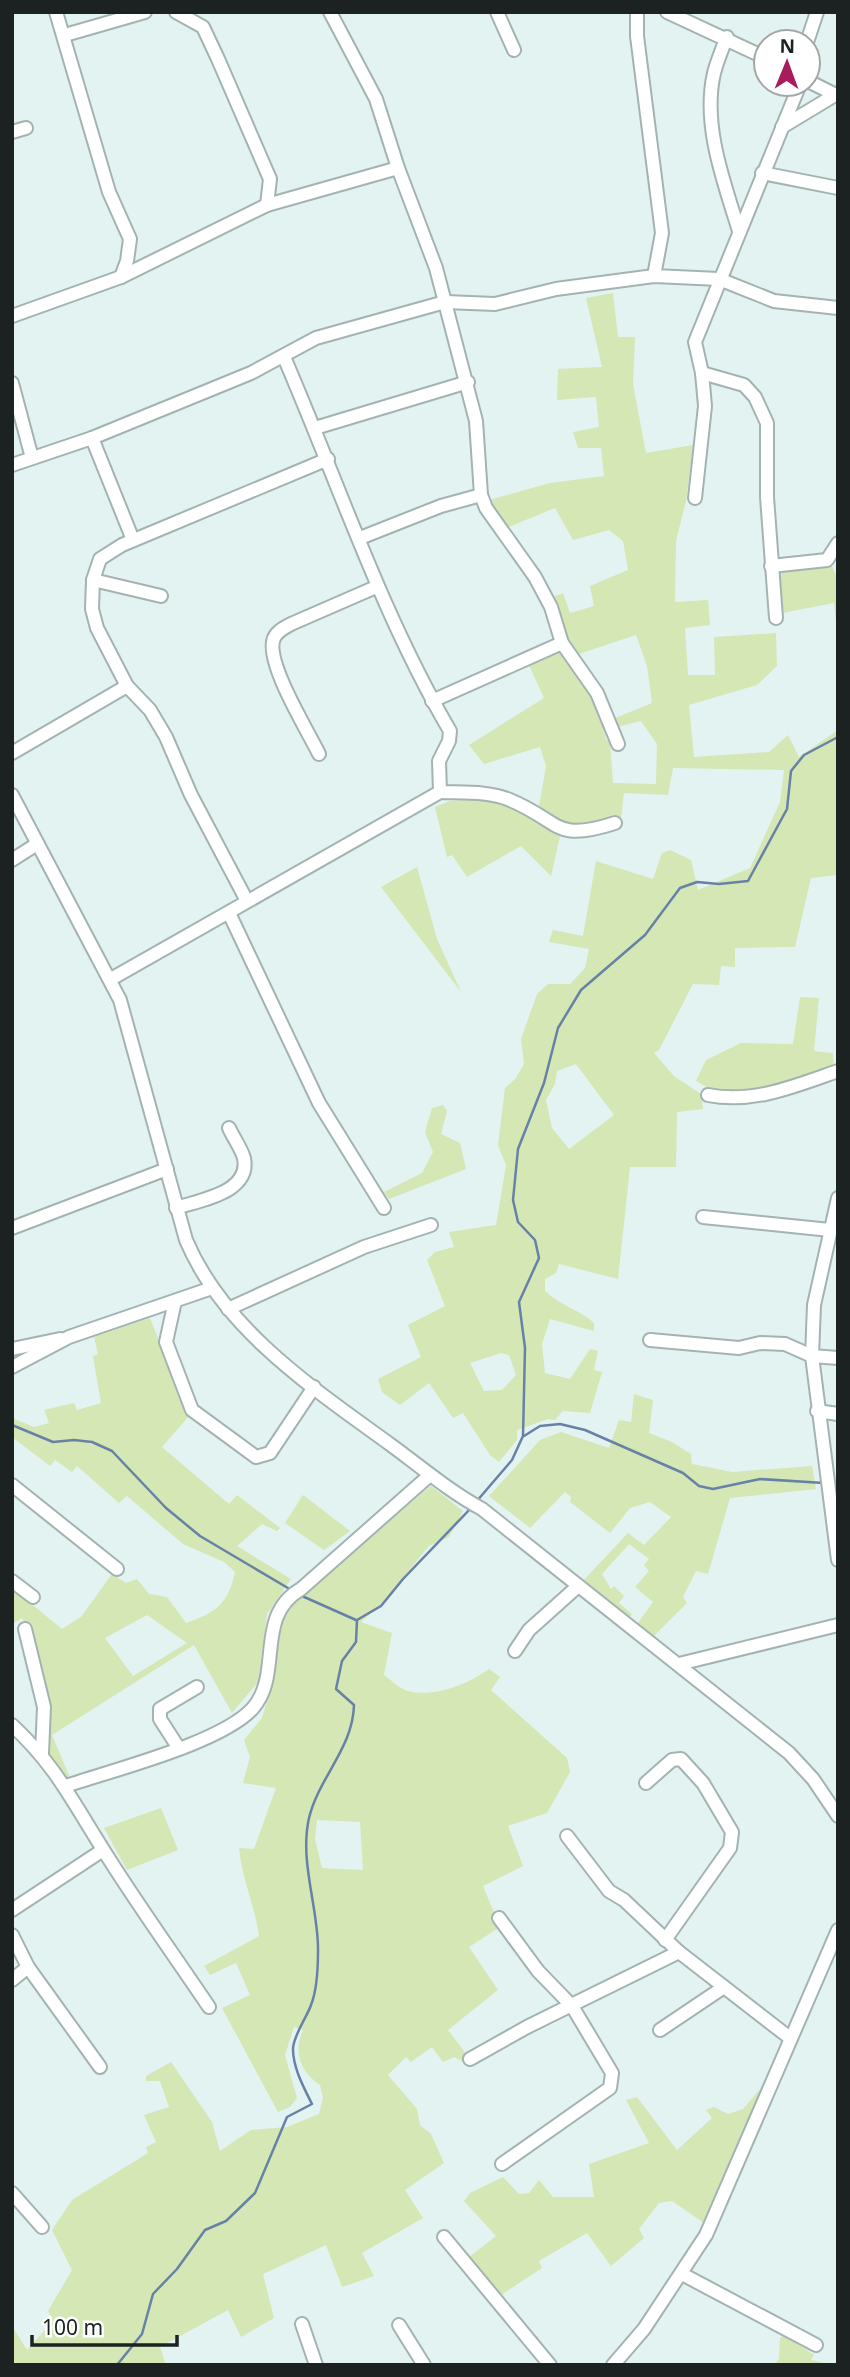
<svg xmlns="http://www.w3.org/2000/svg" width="850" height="2377" viewBox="0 0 850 2377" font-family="'Noto Sans',sans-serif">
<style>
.green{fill:#d4e7b4;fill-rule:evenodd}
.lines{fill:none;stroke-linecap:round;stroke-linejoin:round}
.stream{stroke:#6882a7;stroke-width:2.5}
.minor-casing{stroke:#a4b3b2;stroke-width:16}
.minor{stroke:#fff;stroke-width:12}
</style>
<rect width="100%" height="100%" fill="#e3f3f2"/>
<g class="green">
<path d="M613 293 618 337H635L633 384 646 453 693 445 686 501 676 541 675 602 708 600 710 625 685 628 688 675H715L714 637 776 633 777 666 757 685 689 705 694 757 769 752 788 735 799 757 838 730V875L811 878 795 947 735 948V967L721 966 719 985 693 984 659 1050 654 1053 674 1076 701 1094 703 1109 677 1112 676 1167H630L618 1279 559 1264 556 1273 545 1279V1291C560 1306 579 1309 594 1323V1331L550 1319 542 1344 545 1373 570 1379 590 1349 598 1351 594 1370 602 1372 590 1413 563 1411 555 1420 548 1419 517 1430V1440L499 1462 490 1455 463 1413 453 1418 429 1383 400 1405 382 1392 378 1379 421 1357 408 1325 445 1306 427 1260 435 1252 454 1247 449 1232 496 1225 506 1165 498 1145 505 1088 516 1078 524 1064 521 1039 537 994 548 984H570L585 968 589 949 549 942 553 930 583 936 596 861 653 879 662 853 670 850 691 860 698 890 750 868 780 802 784 770 673 768 668 795 624 793 621 820C598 837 562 820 538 812L546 766 540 747 484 764 469 745 544 698 527 661 559 647 587 683 606 725 603 727 606 740H610L613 783 656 784 657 744 641 721 617 727 613 719 652 703 647 666 636 635 579 654 562 628 555 596 563 593 570 613 594 606 590 586 628 570 623 541 609 530 573 540 555 508 506 528 489 500 550 483 604 476 601 448H578L573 432 599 427 596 397 557 400 558 369 602 367 586 298ZM576 1064 614 1115 569 1149 552 1128 546 1100 555 1084 557 1071ZM501 1353 509 1355 516 1375 502 1390 484 1391 470 1363Z"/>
<polygon points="831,564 838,580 838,643 834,603 782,613 779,570"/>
<polygon points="479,799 504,803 561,832 551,876 521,846 467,877 452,855 447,857 435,807 450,801"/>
<polygon points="417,867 437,939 461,992 381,887"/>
<polygon points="800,997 819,998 814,1051 833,1053 834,1076 738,1094 714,1091 696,1081 706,1060 741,1043 793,1044"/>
<polygon points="443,1105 447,1111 441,1134 460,1143 466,1169 389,1199 384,1192 422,1173 433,1152 425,1132 432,1108"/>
<path d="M150 1318 189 1416 162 1447 229 1504 237 1495 280 1528 277 1531 262 1524 237 1546 291 1579 267 1614 258 1682 232 1713 194 1645 52 1735 71 1780 63 1775 44 1751 46 1691 32 1633 22 1618 12 1624V1588L62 1629 81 1617 112 1574 126 1583 137 1579 149 1594 167 1597 186 1623C217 1612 228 1604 235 1572L224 1562 183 1544 127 1496 119 1503 77 1466 72 1472 55 1460 50 1466 12 1437V1418L34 1427 49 1423 44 1410 74 1403 77 1410 101 1403 93 1356 98 1354 94 1337ZM147 1615 187 1643 133 1676 105 1638Z"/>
<polygon points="634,1394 653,1400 649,1433 672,1442 691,1454 692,1464 732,1472 812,1466 816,1489 730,1498 708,1574 696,1571 683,1597 687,1603 650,1640 635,1627 653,1602 635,1587 649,1571 644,1565 649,1559 629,1544 602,1574 611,1589 614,1586 624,1596 619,1603 632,1614 627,1622 581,1583 628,1533 644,1545 671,1517 650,1502 630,1508 610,1533 570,1502 571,1497 565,1492 530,1528 489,1496 540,1440 561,1432 609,1448 619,1420 631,1422"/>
<path d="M431 1486 463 1511 449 1537 429 1546 383 1602 361 1622 392 1633 384 1675C391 1680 400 1689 408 1691 435 1698 468 1684 489 1669L500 1677 491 1690 567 1758 570 1772 547 1813 508 1826 523 1866 483 1886 500 1927 469 1947 498 1990 448 2030 468 2056 464 2062 454 2057 443 2062 432 2047 411 2062 406 2057 388 2075 417 2109 420 2125 431 2134 444 2163 405 2190 423 2218 362 2253 374 2276 342 2287 326 2245 263 2274 274 2318 241 2337 228 2310 160 2347 166 2365H12V2326L27 2350 53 2321 48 2311 72 2270 52 2230 72 2200 148 2153 146 2147 156 2142 144 2115 169 2107 160 2081H146V2076L171 2062 212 2122 220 2151 251 2130 287 2127 319 2114 323 2098 320 2085C300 2072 293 2051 303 2030L294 2027 285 2055 297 2098 290 2107 278 2112 222 2008 250 1995 236 1963 210 1975 204 1966 259 1936C255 1906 242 1879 239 1848L254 1849 276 1788 243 1783 250 1757 244 1740 262 1718 270 1691 282 1622 297 1599ZM317 1820 360 1822 363 1870 322 1868 315 1839Z"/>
<polygon points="303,1495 350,1531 324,1550 285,1523"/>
<polygon points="161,1808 178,1850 127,1870 104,1828"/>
<polygon points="761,2088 704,2223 672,2201 659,2203 639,2229 644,2238 611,2266 587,2233 539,2261 542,2268 501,2295 468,2258 496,2236 464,2201 470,2193 503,2177 519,2194 529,2193 539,2180 553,2197 594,2197 589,2164 649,2143 626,2100 637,2097 677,2150 712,2118 706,2110 714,2107 728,2114 743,2109"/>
<polygon points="784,2335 814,2355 811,2360 833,2365 774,2365 779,2359 780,2338"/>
</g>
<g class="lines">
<g class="stream">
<polyline points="12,1425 53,1442 74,1440 92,1442 112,1451 166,1508 200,1536 293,1591"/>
<polyline points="524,1436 540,1426 560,1424 585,1430 683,1473 699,1486 713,1489 760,1479 824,1483"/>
<polyline points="476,1502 512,1460 523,1436 525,1348 519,1302 539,1258 535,1240 518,1222 513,1200 518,1149 544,1083 558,1028 581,990 645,935 680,888 697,882 719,884 748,881 787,809 791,771 804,755 838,737"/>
<polyline points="302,1596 356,1620"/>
<path d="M117 2365 142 2334 153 2294 177 2269 205 2230 226 2221 255 2193 287 2117 312 2104C304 2088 293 2068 293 2049 293 2036 307 2017 311 2005 317 1990 318 1967 318 1951 319 1910 299 1862 309 1818 319 1777 353 1748 354 1705L336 1689 342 1661 356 1642 357 1620 381 1606 403 1579 472 1507"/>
</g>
<g class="minor-casing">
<g id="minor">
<polyline points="56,12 109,192 130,239 127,261 121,277"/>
<polyline points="176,12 203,27 218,59 270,179 267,205"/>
<polyline points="330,12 376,99 398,168 436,268 476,421 481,495 486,508 535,577 551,607 562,643 597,693 618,744"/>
<polyline points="497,12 514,50"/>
<polyline points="637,12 637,36 662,233 654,276"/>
<polyline points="667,12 766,58"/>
<polyline points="65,35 145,12"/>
<path d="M727 37C722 49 717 61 714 73 702 125 724 182 739 231"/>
<polyline points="807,42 817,12"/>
<polyline points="808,81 838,96"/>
<polyline points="782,127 835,95"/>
<polyline points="12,132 26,128"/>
<polyline points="762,173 838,188"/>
<polyline points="12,316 121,277 267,205 398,168"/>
<path d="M284 357C338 482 381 613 450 731L449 741 439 761 440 792C463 793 489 791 510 800 561 821 553 843 615 823"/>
<polyline points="12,383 32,458"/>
<polyline points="315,428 468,382"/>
<polyline points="92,438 133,540"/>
<polyline points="12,465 92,438 251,373 316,338 445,302 495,304 556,289 654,276 719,279 774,301 838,308"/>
<polyline points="695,498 705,406 702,373"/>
<polyline points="360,538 441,506 481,495"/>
<polyline points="771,566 827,560 838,543"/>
<polyline points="93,580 161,596"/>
<polyline points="776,618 767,497 767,423 755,397 744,385 702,373 695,342 800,84"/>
<polyline points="432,701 562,643"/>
<polyline points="12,753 127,686"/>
<path d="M319 754C308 731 264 661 274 638 277 631 284 628 291 624L376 587"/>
<path d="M12 795 120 1000 186 1240C224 1330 314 1389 391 1445 421 1467 449 1491 482 1509L789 1753 813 1779 838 1816"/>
<polyline points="12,860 37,844"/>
<polyline points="247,901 191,795 166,737 150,710 127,686 97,628 92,609 93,580 100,559 122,545 328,459"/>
<polyline points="229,913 319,1103 384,1208"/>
<polyline points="111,979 440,792"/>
<path d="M708 1095C753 1104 795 1086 838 1071"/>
<polyline points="838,1198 814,1305 812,1356 838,1560"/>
<path d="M176 1208C200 1200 251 1193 244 1158 241 1148 233 1137 229 1128"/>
<polyline points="703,1217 830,1230"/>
<polyline points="12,1228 167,1169"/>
<polyline points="175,1301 166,1342 192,1410 256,1457 270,1453 314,1387"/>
<polyline points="228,1309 364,1247 431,1225"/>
<polyline points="650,1340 739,1348 760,1343 785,1344 812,1356 838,1358"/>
<polyline points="12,1349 60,1339"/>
<polyline points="12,1367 69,1337 212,1288"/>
<polyline points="817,1411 838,1414"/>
<polyline points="12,1485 117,1569"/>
<polyline points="12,1581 33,1597"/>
<polyline points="25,1629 44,1707 42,1753"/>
<polyline points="515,1651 529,1630 577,1587"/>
<polyline points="679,1664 838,1625"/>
<path d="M12 1725C57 1767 72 1801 104 1851 137 1904 174 1955 209 2007"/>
<polyline points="178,1747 160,1719 160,1709 197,1687"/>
<polyline points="646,1783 672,1760 681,1759 703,1783 732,1832 730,1848 665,1940"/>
<path d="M66 1786C112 1770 222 1743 253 1708 283 1674 254 1616 301 1589L430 1475"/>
<polyline points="567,1836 609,1891 624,1900 679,1952 790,2038"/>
<polyline points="12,1910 103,1850"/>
<polyline points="499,1918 538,1971 572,2006 612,2073 610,2088 502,2164"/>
<polyline points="12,1935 28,1967 100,2067"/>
<polyline points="12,1980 28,1967"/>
<polyline points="660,2030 724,1987"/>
<polyline points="470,2059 527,2027 679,1952"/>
<polyline points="12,2193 42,2227"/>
<polyline points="444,2237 550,2365"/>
<polyline points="682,2274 816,2345"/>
<polyline points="302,2324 316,2365"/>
<polyline points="399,2325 424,2365"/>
<polyline points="613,2365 644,2329 706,2235 838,1930"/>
</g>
</g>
<use href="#minor" class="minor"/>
</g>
<rect width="850" height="2377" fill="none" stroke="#1c2221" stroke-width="28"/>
<g transform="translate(787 63) rotate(1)"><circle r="33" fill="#ffffff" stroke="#a4a7a6" stroke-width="2"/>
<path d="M0-5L12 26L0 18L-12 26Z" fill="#a81b5d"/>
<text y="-10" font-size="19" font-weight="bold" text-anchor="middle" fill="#1c2221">N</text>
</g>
<path d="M32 2335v10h145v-10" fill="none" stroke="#1c2221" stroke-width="3.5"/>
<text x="42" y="2335" font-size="21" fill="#1c2221" stroke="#ffffff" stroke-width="5" paint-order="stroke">100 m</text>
</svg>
